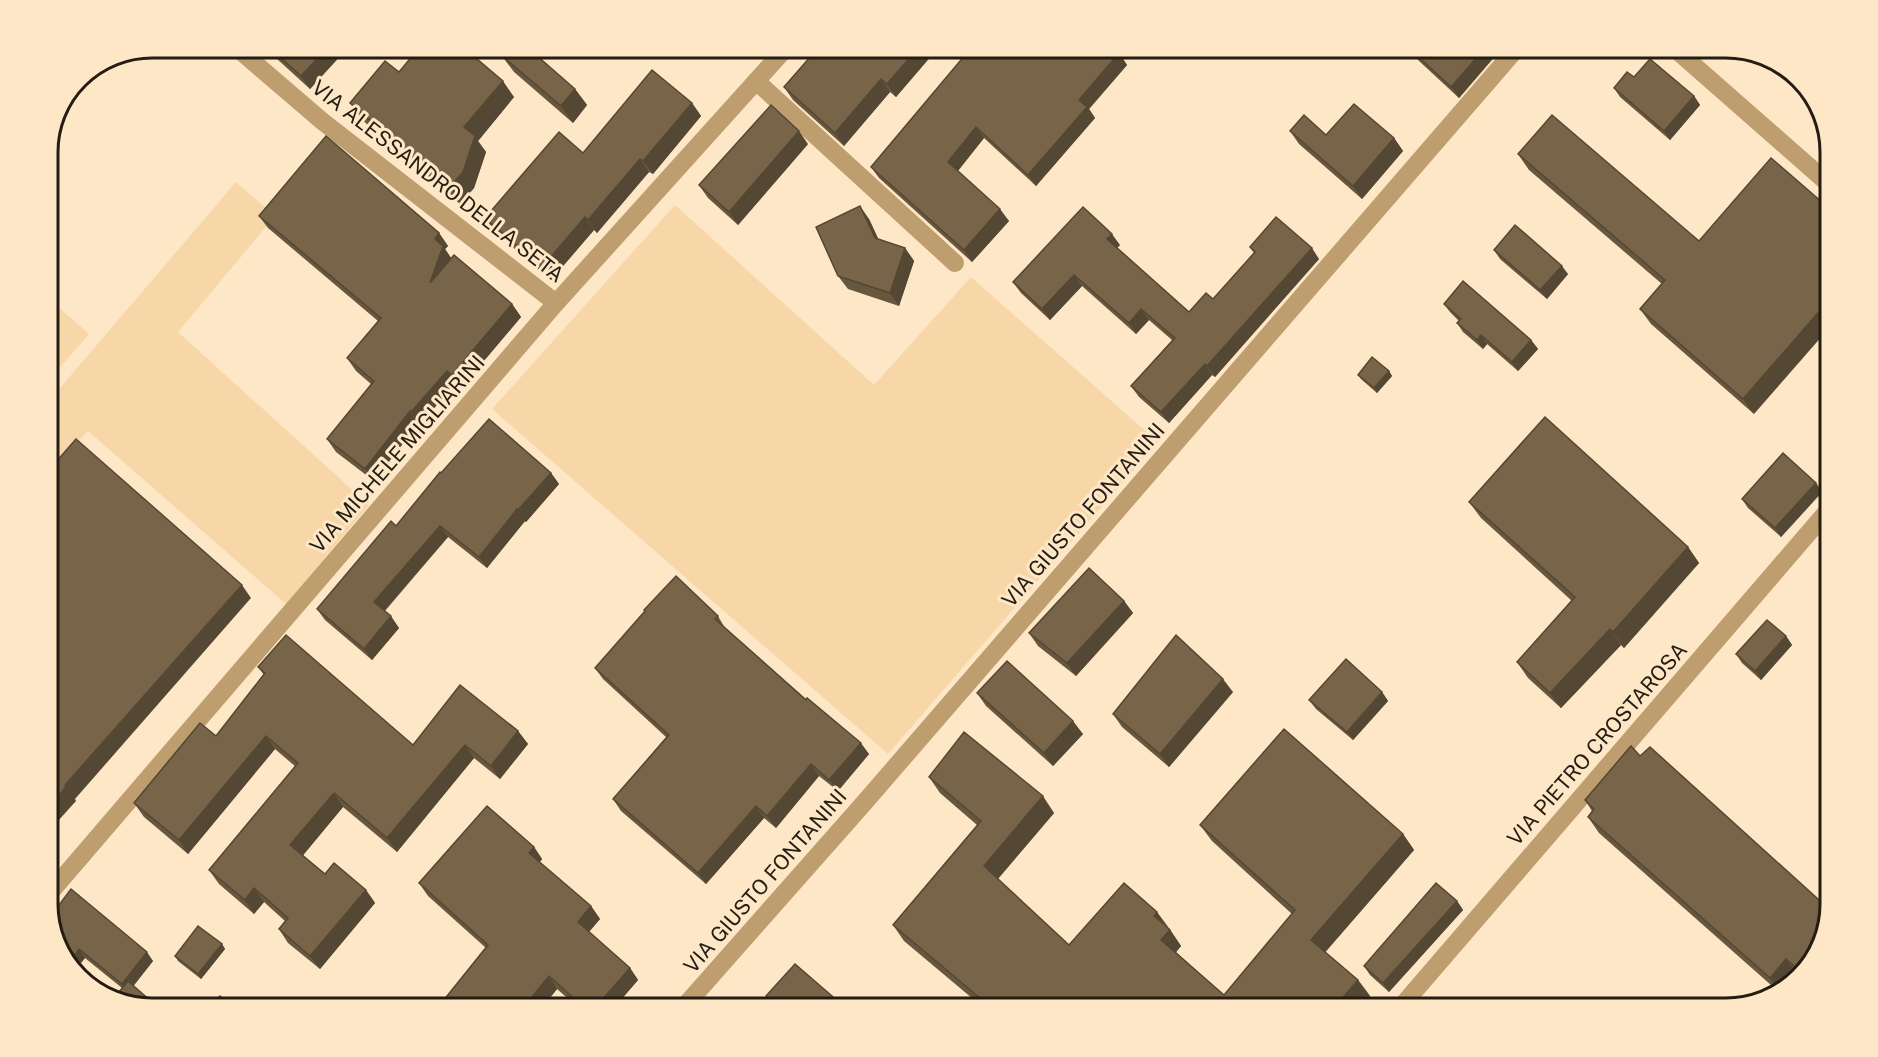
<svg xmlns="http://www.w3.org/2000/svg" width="1878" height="1057" viewBox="0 0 1878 1057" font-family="'Public Sans',sans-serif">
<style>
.grass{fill:#f7d7a8}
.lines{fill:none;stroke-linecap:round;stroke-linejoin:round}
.minor{stroke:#be9e6e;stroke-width:18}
.tertiary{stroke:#be9e6e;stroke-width:18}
.wall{fill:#67573f}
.shaded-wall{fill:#544733}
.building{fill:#786549;stroke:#544733;stroke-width:1.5}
.labels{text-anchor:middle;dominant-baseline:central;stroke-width:6;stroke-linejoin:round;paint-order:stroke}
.street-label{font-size:21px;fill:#251d11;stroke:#fde7c7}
.rim{fill:none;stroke:#251d11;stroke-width:3}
</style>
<rect width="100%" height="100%" fill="#fde7c7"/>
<g class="grass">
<polygon points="236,182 275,216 178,332 369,505 286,604 88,431 48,474 48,402"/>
<polygon points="675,205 874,385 971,277 1158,442 888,754 492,409"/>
<polygon points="48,298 89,334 48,381"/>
</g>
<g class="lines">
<g class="minor">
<polyline points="237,48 322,121 556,303"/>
<polyline points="756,81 955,263"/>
<polyline points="48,895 556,303 786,48"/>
<polyline points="682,1009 864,803 1517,48"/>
<polyline points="1399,1009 1830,508"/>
</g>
<polyline class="tertiary" points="1674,48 1830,185"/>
</g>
<g class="wall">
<polygon points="265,48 339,48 343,53 310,89"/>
<polygon points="938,48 896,97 890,92 844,146 793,100 784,87"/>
<polygon points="1502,48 1459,98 1418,60 1410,49"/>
<polygon points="1119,53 1127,65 1089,109 1095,118 1036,186 984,138 958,171 1009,221 972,262 879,178 871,167"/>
<polygon points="502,56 575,89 587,105 573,123 514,72"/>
<polygon points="399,72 514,97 478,141 486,152 474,188 460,204 361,119 350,103"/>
<polygon points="1634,77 1694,96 1700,105 1670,140 1620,97 1614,88"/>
<polygon points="692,103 701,116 653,174 649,172 597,233 594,230 551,280 494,231 485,218 583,153"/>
<polygon points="1290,131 1326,135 1394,138 1403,151 1362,199 1299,144"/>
<polygon points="808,144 738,225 708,198 699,185"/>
<polygon points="1518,154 1699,241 1754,414 1651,324 1640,309 1662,284 1529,170"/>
<polygon points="259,216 439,233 448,246 445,249 451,258 512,304 521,317 461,388 455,383 420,425 418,424 374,481 336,452 327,439 371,384 356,371 347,358 378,321 268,228"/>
<polygon points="869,219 878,239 905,248 914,261 899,306 848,289 838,276"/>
<polygon points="1120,245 1117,248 1189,312 1213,299 1254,253 1250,247 1319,259 1215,377 1212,375 1169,423 1139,397 1131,386 1172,340 1149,320 1136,334 1082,286 1050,320 1021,293 1013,282"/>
<polygon points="1494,250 1568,274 1547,299 1500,259"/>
<polygon points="1444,304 1531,340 1538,349 1518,371 1487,344 1483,349 1463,332 1457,323 1459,321 1450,312"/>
<polygon points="1389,371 1392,376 1377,393 1361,379 1358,375"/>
<polygon points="441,473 551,473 559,484 526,522 525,521 487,568 448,537 385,611 399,628 372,660 325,620 317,609 396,526"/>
<polygon points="1816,483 1822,492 1781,537 1748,508 1742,499"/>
<polygon points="1469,502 1688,547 1699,563 1624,648 1621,645 1561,708 1528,678 1517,662 1572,601 1481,518"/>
<polygon points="1124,601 1133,613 1076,676 1038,646 1029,633"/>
<polygon points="718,616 725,628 869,754 838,791 819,776 776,828 764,818 706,884 621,811 613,799 666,737 603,679 595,668"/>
<polygon points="1786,636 1792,645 1761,680 1742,663 1736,654"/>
<polygon points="258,667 413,745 518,731 528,744 500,779 474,758 397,852 343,807 303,855 325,874 366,890 375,903 320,969 288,943 279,929 285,921 264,902 254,914 219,884 209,870 296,767 275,749 188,854 144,817 134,803 216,736 264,675"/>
<polygon points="1233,692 1169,767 1122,727 1113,714"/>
<polygon points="1382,692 1388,701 1353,740 1316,709 1309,700"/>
<polygon points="977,693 1083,734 1053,766 986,706"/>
<polygon points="1640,756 1816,956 1780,993 1599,833 1588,817 1592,811 1585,800"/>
<polygon points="929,777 1054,813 998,879 1069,945 1169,928 1181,946 1176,952 1224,995 1292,914 1212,841 1200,825 1403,834 1414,850 1325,952 1358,980 1370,996 1358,1009 985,1009 904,941 893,925 977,825 940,793"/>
<polygon points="534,847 542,859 540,862 591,906 600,919 589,932 630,968 638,980 613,1009 580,1009 557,989 541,1009 441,1009 439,1006 486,948 428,896 419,883"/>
<polygon points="1457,901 1463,910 1389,992 1370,975 1364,966"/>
<polygon points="50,917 153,961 133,986 122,988 85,958 81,963 59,946"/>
<polygon points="222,944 225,949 201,979 178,961 175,956"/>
<polygon points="766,996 847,1009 775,1009"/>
</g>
<g class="shaded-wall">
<polygon points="327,48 339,48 343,53 310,89 301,76"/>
<polygon points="918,48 938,48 896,97 887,84"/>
<polygon points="1485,48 1502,48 1459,98 1451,87"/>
<polygon points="1119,53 1127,65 1089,109 1095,118 1036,186 1028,175 1079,100"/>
<polygon points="881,79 890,92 844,146 835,133"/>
<polygon points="503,81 514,97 478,141 486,152 474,188 460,204 449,188 464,127"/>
<polygon points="575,89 587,105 573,123 561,106"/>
<polygon points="1694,96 1700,105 1670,140 1664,131"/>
<polygon points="692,103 701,116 653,174 643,161"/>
<polygon points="976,127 984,138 956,173 948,162"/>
<polygon points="799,131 808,144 738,225 729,212"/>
<polygon points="1394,138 1403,151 1362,199 1353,186"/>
<polygon points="640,159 649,172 597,233 588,220"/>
<polygon points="860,206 869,219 884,251 875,238"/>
<polygon points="1000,209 1009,221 972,262 964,250"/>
<polygon points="585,217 594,230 551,280 542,267"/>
<polygon points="439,233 448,246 445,249 451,258 430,283 435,239"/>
<polygon points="1112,234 1120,245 1115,250 1107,239"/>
<polygon points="905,248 914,261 899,306 890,293"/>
<polygon points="1312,248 1319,259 1215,377 1207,366"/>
<polygon points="1562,266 1568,274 1547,299 1540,290"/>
<polygon points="1074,275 1082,286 1050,320 1042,309"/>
<polygon points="1830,299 1830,327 1754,414 1743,399"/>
<polygon points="512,304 521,317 461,388 452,375"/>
<polygon points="1141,309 1149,320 1136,334 1129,323"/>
<polygon points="1481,335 1487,344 1483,349 1477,340"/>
<polygon points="1531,340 1538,349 1518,371 1512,362"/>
<polygon points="1205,364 1212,375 1169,423 1161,412"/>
<polygon points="447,371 455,383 420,425 411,412"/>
<polygon points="1389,371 1392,376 1377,393 1374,388"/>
<polygon points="410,411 418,424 374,481 365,469"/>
<polygon points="551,473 559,484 526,522 518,510"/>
<polygon points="1816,483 1822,492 1781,537 1775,528"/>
<polygon points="517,509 525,521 487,568 479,557"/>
<polygon points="440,526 448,537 382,613 374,602"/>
<polygon points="1688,547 1699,563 1624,648 1613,632"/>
<polygon points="242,585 251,598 75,799 76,801 48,832 48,808 65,785"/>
<polygon points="1124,601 1133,613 1076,676 1067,663"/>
<polygon points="391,616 399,628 372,660 364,649"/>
<polygon points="1610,629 1621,645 1561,708 1550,693"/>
<polygon points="1786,636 1792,645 1761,680 1755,671"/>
<polygon points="1223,679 1233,692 1169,767 1160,754"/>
<polygon points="1382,692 1388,701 1353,740 1347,732"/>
<polygon points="1073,721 1083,734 1053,766 1044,753"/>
<polygon points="518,731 528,744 500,779 491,766"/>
<polygon points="266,736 275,749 188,854 179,840"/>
<polygon points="861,743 869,754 838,791 829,780"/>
<polygon points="465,745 474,758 397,852 387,838"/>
<polygon points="811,764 819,776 776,828 767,816"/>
<polygon points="334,793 343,807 300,859 290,845"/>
<polygon points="1043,796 1054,813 995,882 984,866"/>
<polygon points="756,806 764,818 706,884 698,873"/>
<polygon points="1403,834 1414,850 1322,956 1311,940"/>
<polygon points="534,847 542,859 537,865 529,853"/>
<polygon points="254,888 264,902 254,914 245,900"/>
<polygon points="366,890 375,903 320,969 310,956"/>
<polygon points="1457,901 1463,910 1389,992 1383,983"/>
<polygon points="591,906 600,919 586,935 578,922"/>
<polygon points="1157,912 1169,928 1154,916"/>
<polygon points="1828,912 1823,932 1817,924"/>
<polygon points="1170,930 1181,946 1173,956 1161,940"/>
<polygon points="222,944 225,949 201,979 198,974"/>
<polygon points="79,949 85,958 81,963 75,955"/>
<polygon points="147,952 153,961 128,993 122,984"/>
<polygon points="1786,959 1798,975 1780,993 1770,978"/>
<polygon points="630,968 638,980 613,1009 594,1009"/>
<polygon points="549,976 557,989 541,1009 522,1009"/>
<polygon points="1358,980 1370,996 1358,1009 1333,1009"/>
</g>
<g class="building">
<polygon points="270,48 327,48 301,76"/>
<polygon points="419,48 464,48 503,81 464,127 475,136 463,172 449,188 350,103 385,61 399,72"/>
<polygon points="508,48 528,48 575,89 561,106 502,56"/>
<polygon points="818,48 918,48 887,84 881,79 835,133 784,87"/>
<polygon points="971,48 1113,48 1119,53 1079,100 1087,107 1028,175 976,127 948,162 1000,209 964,250 871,167"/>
<polygon points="1411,48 1485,48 1451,87 1410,49"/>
<polygon points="1650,59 1694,96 1664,131 1614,88 1627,72 1634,77"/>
<polygon points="652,70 692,103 643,161 640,159 588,220 585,217 542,267 485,218 559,132 583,153"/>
<polygon points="1354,104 1394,138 1353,186 1290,131 1304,115 1326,135"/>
<polygon points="771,105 799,131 729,212 699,185"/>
<polygon points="1552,115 1699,241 1771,158 1830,209 1830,299 1743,399 1640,309 1665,280 1518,154"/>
<polygon points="326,136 439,233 435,239 443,246 430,283 454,255 512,304 452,375 447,371 411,412 410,411 365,469 327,439 374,381 347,358 381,318 259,216"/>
<polygon points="860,206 875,238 905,248 890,293 838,276 816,227"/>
<polygon points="1083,207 1112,234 1107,239 1189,312 1206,293 1213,299 1255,252 1250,247 1276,217 1312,248 1207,366 1205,364 1161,412 1131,386 1175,338 1141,309 1129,323 1074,275 1042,309 1013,282"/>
<polygon points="1515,225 1562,266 1540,290 1494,250"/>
<polygon points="1463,281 1531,340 1512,362 1481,335 1477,340 1457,323 1461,319 1444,304"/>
<polygon points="1372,357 1389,371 1374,388 1358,375"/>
<polygon points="1545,417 1688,547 1613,632 1610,629 1550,693 1517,662 1575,597 1469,502"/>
<polygon points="489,419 551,473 518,510 517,509 479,557 440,526 374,602 391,616 364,649 317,609 391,521 396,526 440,472 441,473"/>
<polygon points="76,439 242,585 65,785 66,787 48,808 48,471"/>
<polygon points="1783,453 1816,483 1775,528 1742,499"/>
<polygon points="1089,568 1124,601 1067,663 1029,633"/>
<polygon points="676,576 718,616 715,619 806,700 807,698 861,743 829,780 811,764 767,816 756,806 698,873 613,799 669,735 595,668 645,611 644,610"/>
<polygon points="1767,620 1786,636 1755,671 1736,654"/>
<polygon points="286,635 413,745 460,685 518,731 491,766 465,745 387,838 334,793 290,845 325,874 334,863 366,890 310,956 279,929 288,918 254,888 245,900 209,870 298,763 266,736 179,840 134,803 200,723 216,736 265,673 258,667"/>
<polygon points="1176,635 1223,679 1160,754 1113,714"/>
<polygon points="1346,659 1382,692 1347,732 1309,700"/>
<polygon points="1007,661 1073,721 1044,753 977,693"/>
<polygon points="1284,729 1403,834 1311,940 1358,980 1333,1009 993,1009 893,925 981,821 929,777 964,732 1043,796 984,866 1069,945 1124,883 1157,912 1154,916 1170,930 1161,940 1224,995 1295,910 1200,825"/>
<polygon points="1631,746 1640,756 1650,747 1829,909 1828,912 1817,924 1823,930 1816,956 1801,972 1786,959 1770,978 1588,817 1594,809 1585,800"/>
<polygon points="487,806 534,847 529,853 591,906 578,922 630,968 594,1009 586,1009 549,976 522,1009 442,1009 439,1006 488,945 419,883"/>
<polygon points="1436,883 1457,901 1383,983 1364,966"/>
<polygon points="71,889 147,952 122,984 79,949 75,955 57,941 50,917"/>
<polygon points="198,926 222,944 198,974 175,956"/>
<polygon points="795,964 847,1009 777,1009 778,1007 766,996"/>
<polygon points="128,981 160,1009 153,1009 113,999"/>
<polygon points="220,996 237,1009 209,1009"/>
<polygon points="410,1003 416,1009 405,1009"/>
</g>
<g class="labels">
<g class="street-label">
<text transform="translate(438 181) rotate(38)">VIA ALESSANDRO DELLA SETA</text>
<text transform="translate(397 454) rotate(-49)">VIA MICHELE MIGLIARINI</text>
<text transform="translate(1083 515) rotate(-49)">VIA GIUSTO FONTANINI</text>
<text transform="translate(1597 744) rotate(-49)">VIA PIETRO CROSTAROSA</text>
<text transform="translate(765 881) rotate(-49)">VIA GIUSTO FONTANINI</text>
</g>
</g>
<path d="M0 0H1878V1057H0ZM152 58H1726A94 94 0 0 1 1820 152V904A94 94 0 0 1 1726 998H152A94 94 0 0 1 58 904V152A94 94 0 0 1 152 58Z" fill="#fde7c7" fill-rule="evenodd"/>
<path class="rim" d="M152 58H1726A94 94 0 0 1 1820 152V904A94 94 0 0 1 1726 998H152A94 94 0 0 1 58 904V152A94 94 0 0 1 152 58Z"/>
</svg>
